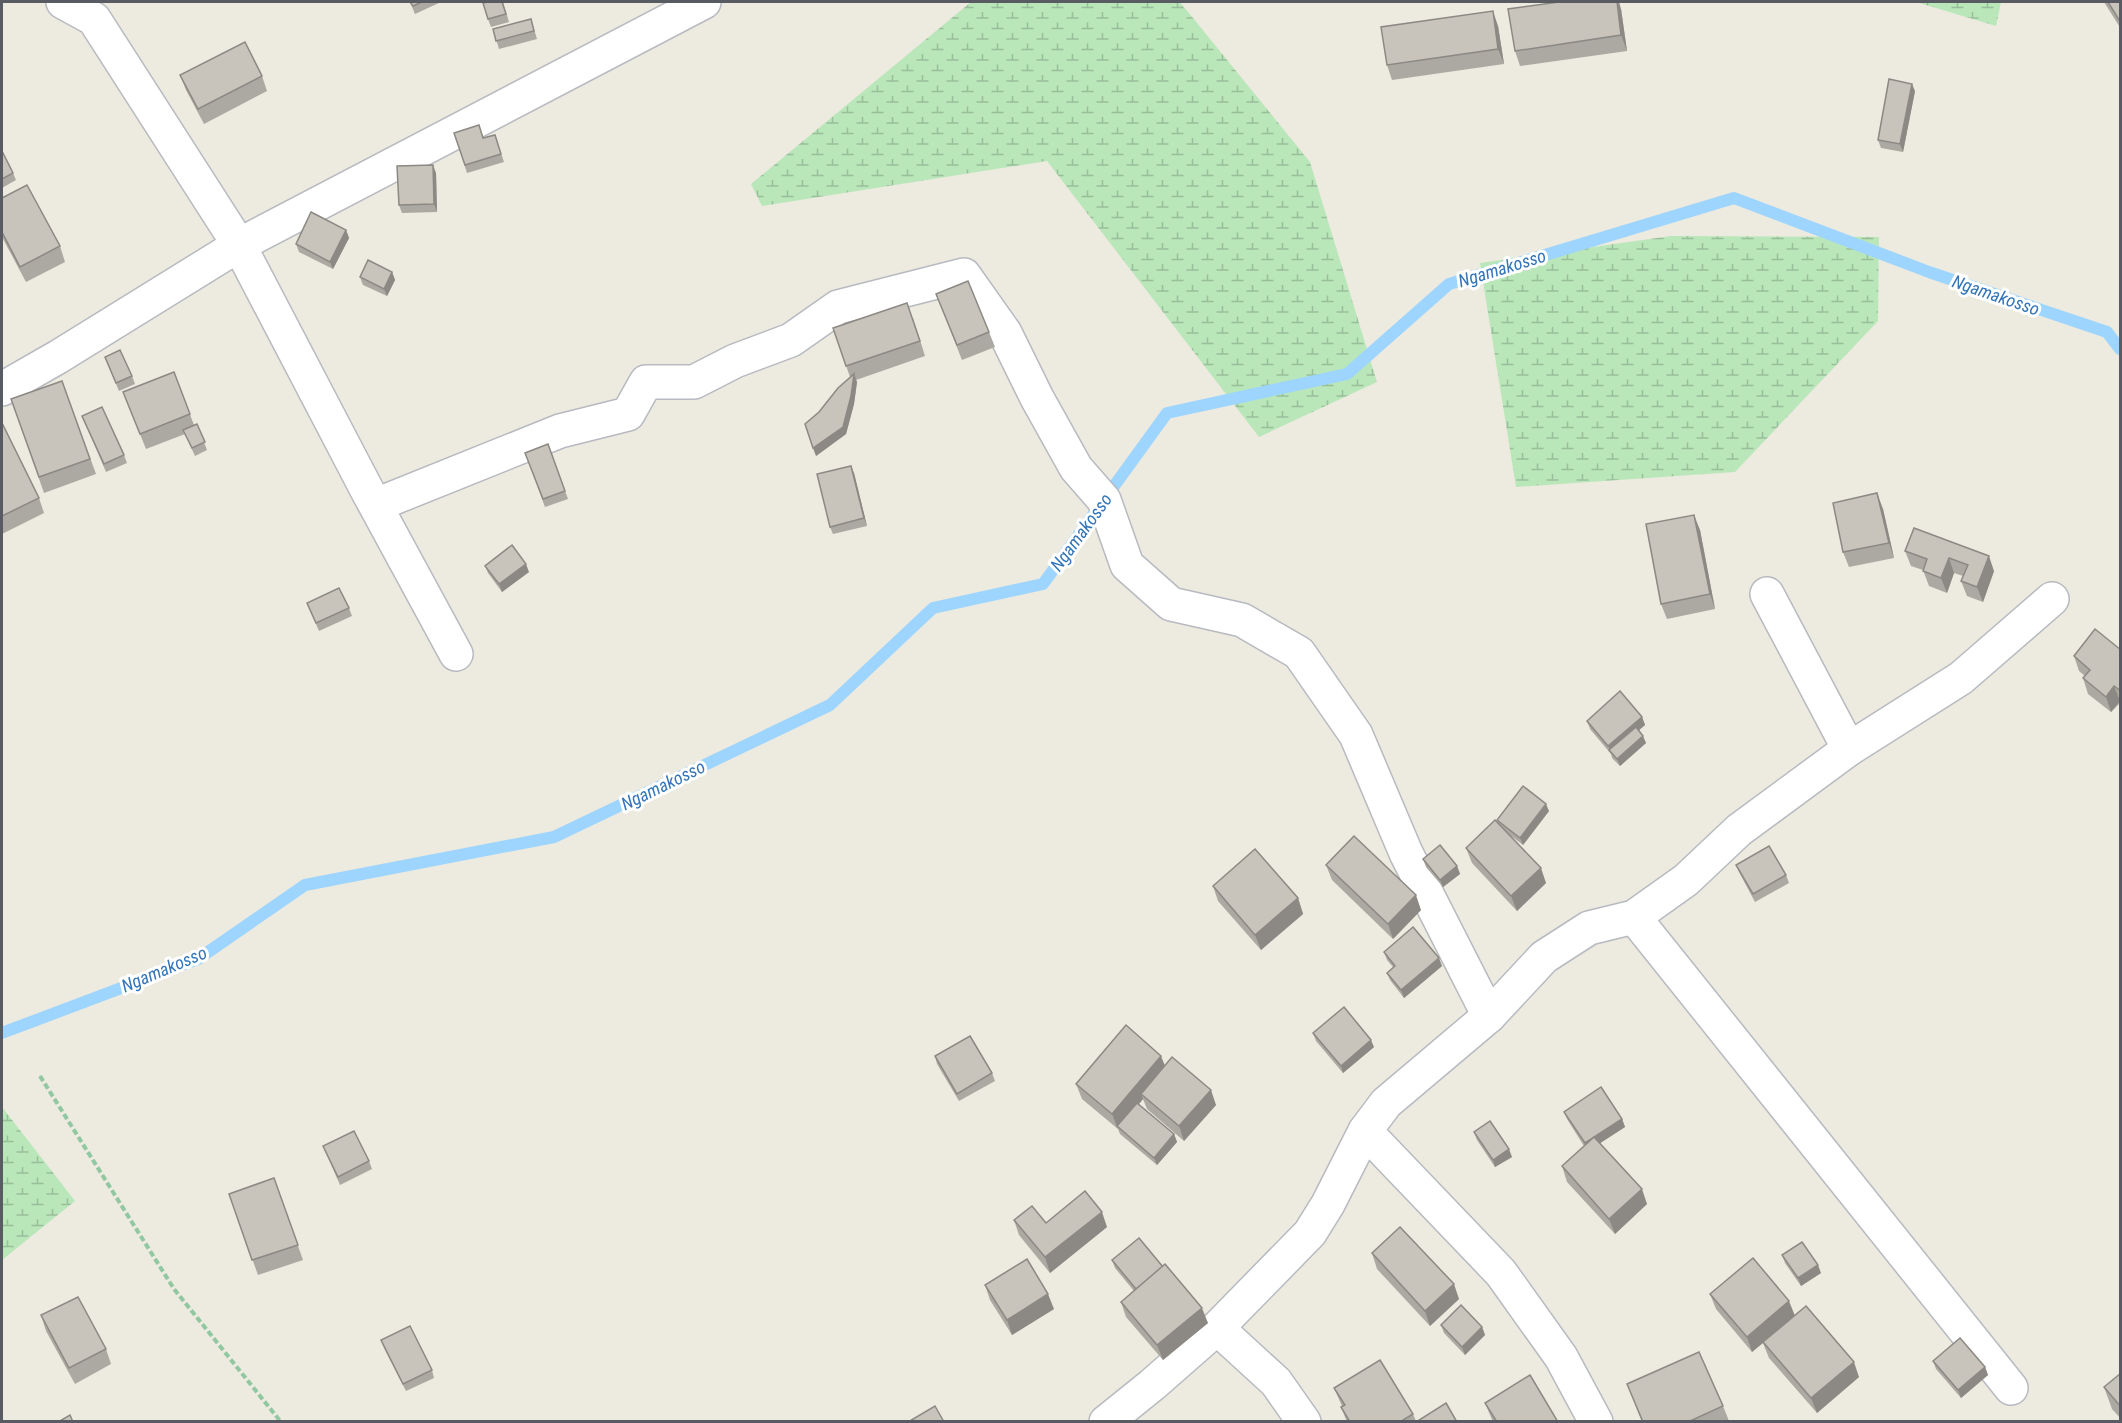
<svg xmlns="http://www.w3.org/2000/svg" width="2122" height="1423" viewBox="0 0 2122 1423" font-family="'Roboto Condensed',sans-serif">
<style>
.wetland{fill:url(#wetland-marsh)}
.lines{fill:none;stroke-linecap:round;stroke-linejoin:round}
.stream{stroke:#9dd5ff;stroke-width:12}
.street-casing{stroke:#b7bac0;stroke-width:36}
.path{stroke:#92c8a1;stroke-width:4;stroke-dasharray:6 3;stroke-linecap:butt}
.street{stroke:#fff;stroke-width:33}
.wall{fill:#aca9a2}
.shaded-wall{fill:#8c8984}
.building{fill:#c8c4bc;stroke:#8c8984;stroke-width:1.5}
.labels{text-anchor:middle;dominant-baseline:central;stroke-width:6;stroke-linejoin:round;paint-order:stroke}
.water-label{font-size:18px;font-style:italic;fill:#3375b8;stroke:#fff}
</style>
<defs>
<pattern id="wetland-marsh" width="20" height="14" patternUnits="userSpaceOnUse" patternTransform="scale(1.5)"><rect width="20" height="14" fill="#b9e7b9"/><path d="M1 5h8M5 5V1M11 12h8M15 12V8" fill="none" stroke="#99be9a"/></pattern>
</defs>
<rect width="100%" height="100%" fill="#edeadf"/>
<g class="wetland">
<polygon points="971,2 1180,2 1310,162 1377,382 1259,437 1047,161 762,206 751,184"/>
<polygon points="1916,2 2001,2 1996,26"/>
<polygon points="1671,236 1879,237 1878,321 1735,472 1516,487 1480,263"/>
<polygon points="2,1107 75,1201 2,1260"/>
</g>
<g class="lines">
<polyline class="stream" points="2,1033 198,959 305,885 554,837 830,705 933,608 1043,584 1167,413 1347,374 1449,284 1734,198 1929,272 2107,332 2120,349"/>
<g class="street-casing">
<g id="street">
<polyline points="63,2 94,19 239,245 367,490 456,654"/>
<polyline points="2,389 58,357 239,245 704,2"/>
<polyline points="376,505 560,431 628,414 646,382 694,382 735,361 791,340 838,307 964,275 1005,333 1037,398 1076,468 1104,500 1127,565 1171,604 1242,620 1299,653 1356,735 1406,853 1489,1016"/>
<polyline points="1767,594 1849,749"/>
<polyline points="1634,917 2011,1388"/>
<polyline points="1365,1131 1501,1273 1561,1357 1596,1422"/>
<polyline points="1217,1328 1276,1382 1304,1422"/>
<polyline points="1106,1422 1152,1385 1217,1328 1310,1233 1328,1204 1365,1131 1386,1103 1489,1016 1544,957 1589,928 1634,917 1686,880 1739,830 1849,749 1961,678 2052,599"/>
</g>
</g>
<polyline class="path" points="40,1076 174,1289 281,1422"/>
<use href="#street" class="street"/>
</g>
<g class="wall">
<polygon points="410,2 441,2 415,14"/>
<polygon points="503,2 509,22 491,27 488,19"/>
<polygon points="2104,2 2121,2 2121,29"/>
<polygon points="1621,9 1627,51 1520,66 1515,51"/>
<polygon points="531,19 537,39 499,49 493,29"/>
<polygon points="1498,26 1504,64 1392,80 1387,65"/>
<polygon points="180,75 262,76 267,91 204,124 186,90"/>
<polygon points="1915,91 1903,152 1881,148 1878,140"/>
<polygon points="454,133 483,138 495,135 504,162 467,173"/>
<polygon points="2,151 13,173 16,180 2,188"/>
<polygon points="436,173 437,212 402,213 399,205"/>
<polygon points="2,198 60,246 65,262 26,282 2,237"/>
<polygon points="346,230 349,238 333,269 299,252 296,244"/>
<polygon points="392,272 395,280 387,296 363,285 360,277"/>
<polygon points="936,294 989,332 995,347 962,360"/>
<polygon points="913,318 925,356 856,380 857,382 854,404 846,434 816,456 819,412 850,377 833,328"/>
<polygon points="105,357 132,376 135,384 119,391"/>
<polygon points="174,372 194,425 197,424 207,450 195,456 185,434 146,449 123,392"/>
<polygon points="62,381 96,474 44,493 11,399"/>
<polygon points="82,416 124,455 127,463 106,472"/>
<polygon points="2,422 39,498 44,513 2,534"/>
<polygon points="548,444 568,499 545,507 525,453"/>
<polygon points="854,473 867,526 833,534 830,527"/>
<polygon points="1883,509 1894,558 1849,567 1843,552"/>
<polygon points="1914,528 1994,571 1983,602 1967,596 1961,581 1963,576 1954,573 1947,593 1929,586 1923,570 1911,566 1905,551"/>
<polygon points="1700,530 1715,609 1667,619 1661,604"/>
<polygon points="485,566 529,572 502,592 488,573"/>
<polygon points="307,603 349,608 352,616 319,631"/>
<polygon points="2121,650 2121,702 2111,712 2088,694 2083,678 2085,676 2079,671 2074,656"/>
<polygon points="1642,717 1645,725 1639,730 1646,743 1620,766 1612,758 1611,754 1590,729 1587,721"/>
<polygon points="1549,811 1523,845 1510,835 1546,883 1517,911 1472,863 1466,848 1499,824 1497,820"/>
<polygon points="1423,859 1457,866 1460,874 1443,887 1426,867"/>
<polygon points="1326,865 1421,910 1393,939 1332,880"/>
<polygon points="1736,865 1786,875 1789,883 1755,902 1739,872"/>
<polygon points="1213,886 1298,898 1303,914 1261,950 1218,901"/>
<polygon points="1384,952 1442,966 1404,998 1390,980 1387,973 1393,967 1387,960"/>
<polygon points="1313,1033 1374,1047 1343,1073 1316,1041"/>
<polygon points="935,1056 992,1073 995,1081 959,1101 937,1064"/>
<polygon points="1165,1066 1216,1105 1184,1141 1147,1109 1143,1099 1139,1104 1174,1134 1177,1142 1157,1165 1120,1134 1118,1129 1082,1099 1076,1084"/>
<polygon points="1564,1112 1622,1119 1625,1127 1600,1143 1647,1204 1615,1234 1567,1182 1562,1166 1584,1146 1567,1119"/>
<polygon points="1474,1132 1512,1157 1495,1167 1477,1140"/>
<polygon points="323,1146 369,1161 372,1169 340,1185"/>
<polygon points="274,1178 303,1260 258,1275 229,1194"/>
<polygon points="1014,1220 1046,1223 1107,1227 1050,1273 1019,1235"/>
<polygon points="1372,1253 1459,1299 1430,1326 1377,1269"/>
<polygon points="1782,1255 1821,1273 1801,1286 1785,1263"/>
<polygon points="1112,1260 1208,1323 1163,1360 1126,1317 1121,1302 1134,1291 1115,1268"/>
<polygon points="985,1285 1054,1309 1012,1335 990,1300"/>
<polygon points="1710,1294 1795,1315 1859,1377 1817,1413 1769,1358 1763,1343 1752,1352 1716,1309"/>
<polygon points="41,1315 106,1349 111,1364 75,1384 46,1331"/>
<polygon points="1441,1325 1482,1327 1485,1335 1465,1355 1444,1333"/>
<polygon points="381,1340 432,1370 434,1378 406,1391 384,1348"/>
<polygon points="1933,1361 1985,1367 1988,1375 1961,1398 1936,1369"/>
<polygon points="2121,1373 2121,1419 2112,1409 2104,1387"/>
<polygon points="1627,1384 1723,1406 1729,1421 1642,1422"/>
<polygon points="1334,1388 1413,1414 1416,1421 1457,1422 1347,1422 1341,1407 1342,1406"/>
<polygon points="1485,1403 1558,1422 1493,1422"/>
</g>
<g class="shaded-wall">
<polygon points="1617,2 1619,2 1621,9 1627,51 1621,35"/>
<polygon points="1493,11 1498,26 1504,64 1498,49"/>
<polygon points="1912,84 1915,91 1903,152 1900,144"/>
<polygon points="433,165 436,173 437,212 434,204"/>
<polygon points="346,230 349,238 333,269 330,262"/>
<polygon points="392,272 395,280 387,296 384,289"/>
<polygon points="854,374 857,382 854,404 846,434 816,456 813,448"/>
<polygon points="851,466 854,473 867,526 864,518"/>
<polygon points="1877,493 1883,509 1894,558 1889,543"/>
<polygon points="1694,515 1700,530 1715,609 1710,594"/>
<polygon points="1989,556 1994,571 1983,602 1977,587"/>
<polygon points="1949,558 1954,573 1947,593 1941,578"/>
<polygon points="526,564 529,572 502,592 499,584"/>
<polygon points="2114,686 2120,701 2111,712 2106,697"/>
<polygon points="1642,717 1645,725 1612,753 1608,746"/>
<polygon points="1643,736 1646,743 1620,766 1617,759"/>
<polygon points="1546,804 1549,811 1523,845 1520,838"/>
<polygon points="1457,866 1460,874 1443,887 1440,880"/>
<polygon points="1541,868 1546,883 1517,911 1511,896"/>
<polygon points="1416,895 1421,910 1393,939 1388,924"/>
<polygon points="1298,898 1303,914 1261,950 1255,935"/>
<polygon points="1439,958 1442,966 1404,998 1401,990"/>
<polygon points="1371,1040 1374,1047 1343,1073 1341,1066"/>
<polygon points="1161,1056 1167,1071 1141,1094 1143,1099 1119,1128 1117,1126 1118,1129 1112,1114"/>
<polygon points="1211,1090 1216,1105 1184,1141 1179,1126"/>
<polygon points="1622,1119 1625,1127 1588,1151 1585,1143"/>
<polygon points="1174,1134 1177,1142 1157,1165 1154,1158"/>
<polygon points="1509,1149 1512,1157 1495,1167 1493,1160"/>
<polygon points="1642,1189 1647,1204 1615,1234 1609,1219"/>
<polygon points="1102,1212 1107,1227 1050,1273 1045,1257"/>
<polygon points="1818,1265 1821,1273 1801,1286 1798,1278"/>
<polygon points="1454,1284 1459,1299 1430,1326 1425,1311"/>
<polygon points="1048,1294 1054,1309 1012,1335 1007,1320"/>
<polygon points="1789,1301 1795,1316 1752,1352 1747,1337"/>
<polygon points="1202,1308 1208,1323 1163,1360 1157,1345"/>
<polygon points="1482,1327 1485,1335 1465,1355 1462,1347"/>
<polygon points="1854,1362 1859,1377 1817,1413 1811,1398"/>
<polygon points="1985,1367 1988,1375 1961,1398 1958,1390"/>
</g>
<g class="building">
<polygon points="410,2 422,2 413,6"/>
<polygon points="488,2 502,2 506,14 488,19 483,3"/>
<polygon points="1559,2 1617,2 1621,35 1515,51 1508,9"/>
<polygon points="2108,2 2121,2 2121,23"/>
<polygon points="1493,11 1498,49 1387,65 1381,27"/>
<polygon points="531,19 534,31 496,41 493,29"/>
<polygon points="245,42 262,76 198,109 180,75"/>
<polygon points="1889,79 1912,84 1900,144 1878,140"/>
<polygon points="479,125 483,138 495,135 501,154 465,165 454,133"/>
<polygon points="2,151 13,173 2,179"/>
<polygon points="433,165 434,204 399,205 397,166"/>
<polygon points="27,185 60,246 20,267 2,232 2,198"/>
<polygon points="311,212 346,230 330,262 296,244"/>
<polygon points="368,260 392,272 384,289 360,277"/>
<polygon points="968,281 989,332 957,345 936,294"/>
<polygon points="907,303 920,341 846,366 833,328"/>
<polygon points="120,350 132,376 116,383 105,357"/>
<polygon points="174,372 190,414 140,434 123,392"/>
<polygon points="854,374 851,396 843,427 813,448 805,424 819,412 838,388"/>
<polygon points="62,381 90,459 39,477 11,399"/>
<polygon points="102,407 124,455 104,464 82,416"/>
<polygon points="197,424 205,442 192,448 183,430"/>
<polygon points="3,425 39,498 2,516 2,426"/>
<polygon points="548,444 565,491 543,499 525,453"/>
<polygon points="851,466 864,518 830,527 817,474"/>
<polygon points="1877,493 1889,543 1843,552 1833,503"/>
<polygon points="1694,515 1710,594 1661,604 1646,524"/>
<polygon points="1914,528 1989,556 1977,587 1961,581 1968,565 1949,558 1941,578 1923,571 1927,559 1905,551"/>
<polygon points="512,545 526,564 499,584 485,566"/>
<polygon points="339,588 349,608 316,623 307,603"/>
<polygon points="2095,629 2121,650 2121,691 2114,686 2106,697 2083,678 2090,670 2074,656"/>
<polygon points="1620,691 1642,717 1608,746 1587,721"/>
<polygon points="1636,727 1643,736 1617,759 1609,750"/>
<polygon points="1523,786 1546,804 1520,838 1497,820"/>
<polygon points="1495,820 1541,868 1511,896 1466,848"/>
<polygon points="1354,836 1416,895 1388,924 1326,865"/>
<polygon points="1440,845 1457,866 1440,880 1423,859"/>
<polygon points="1769,846 1786,875 1753,894 1736,865"/>
<polygon points="1255,849 1298,898 1255,935 1213,886"/>
<polygon points="1413,927 1439,958 1401,990 1387,973 1395,966 1384,952"/>
<polygon points="1344,1007 1371,1040 1341,1066 1313,1033"/>
<polygon points="1126,1025 1161,1056 1112,1114 1076,1084"/>
<polygon points="970,1036 992,1073 957,1094 935,1056"/>
<polygon points="1172,1057 1211,1090 1179,1126 1141,1094"/>
<polygon points="1601,1087 1622,1119 1585,1143 1564,1112"/>
<polygon points="1137,1103 1174,1134 1154,1158 1117,1126"/>
<polygon points="1490,1121 1509,1149 1493,1160 1474,1132"/>
<polygon points="354,1131 369,1161 338,1177 323,1146"/>
<polygon points="1594,1137 1642,1189 1609,1219 1562,1166"/>
<polygon points="274,1178 298,1245 252,1260 229,1194"/>
<polygon points="1085,1191 1102,1212 1045,1257 1014,1220 1032,1206 1046,1223"/>
<polygon points="1400,1227 1454,1284 1425,1311 1372,1253"/>
<polygon points="1139,1238 1163,1267 1136,1289 1112,1260"/>
<polygon points="1802,1242 1818,1265 1798,1278 1782,1255"/>
<polygon points="1753,1258 1789,1301 1747,1337 1710,1294"/>
<polygon points="1027,1259 1048,1294 1007,1320 985,1285"/>
<polygon points="1165,1264 1202,1308 1157,1345 1121,1302"/>
<polygon points="78,1297 106,1349 69,1368 41,1315"/>
<polygon points="1461,1305 1482,1327 1462,1347 1441,1325"/>
<polygon points="1806,1306 1854,1362 1811,1398 1763,1342"/>
<polygon points="410,1326 432,1370 403,1384 381,1340"/>
<polygon points="1960,1338 1985,1367 1958,1390 1933,1361"/>
<polygon points="1699,1352 1723,1406 1688,1422 1643,1422 1627,1384"/>
<polygon points="1380,1360 1413,1414 1400,1422 1350,1422 1341,1407 1345,1405 1334,1388"/>
<polygon points="2121,1373 2121,1407 2104,1387"/>
<polygon points="1530,1375 1558,1422 1497,1422 1485,1403"/>
<polygon points="1446,1403 1457,1422 1416,1422"/>
<polygon points="935,1406 944,1422 908,1422"/>
<polygon points="70,1415 73,1422 58,1422"/>
</g>
<g class="labels">
<g class="water-label">
<text transform="translate(1502 268) rotate(-17)">Ngamakosso</text>
<text transform="translate(1996 295) rotate(19)">Ngamakosso</text>
<text transform="translate(1081 532) rotate(-54)">Ngamakosso</text>
<text transform="translate(663 785) rotate(-26)">Ngamakosso</text>
<text transform="translate(164 969) rotate(-23)">Ngamakosso</text>
</g>
</g>
<rect width="2122" height="1423" fill="none" stroke="#585c62" stroke-width="6"/>
</svg>
